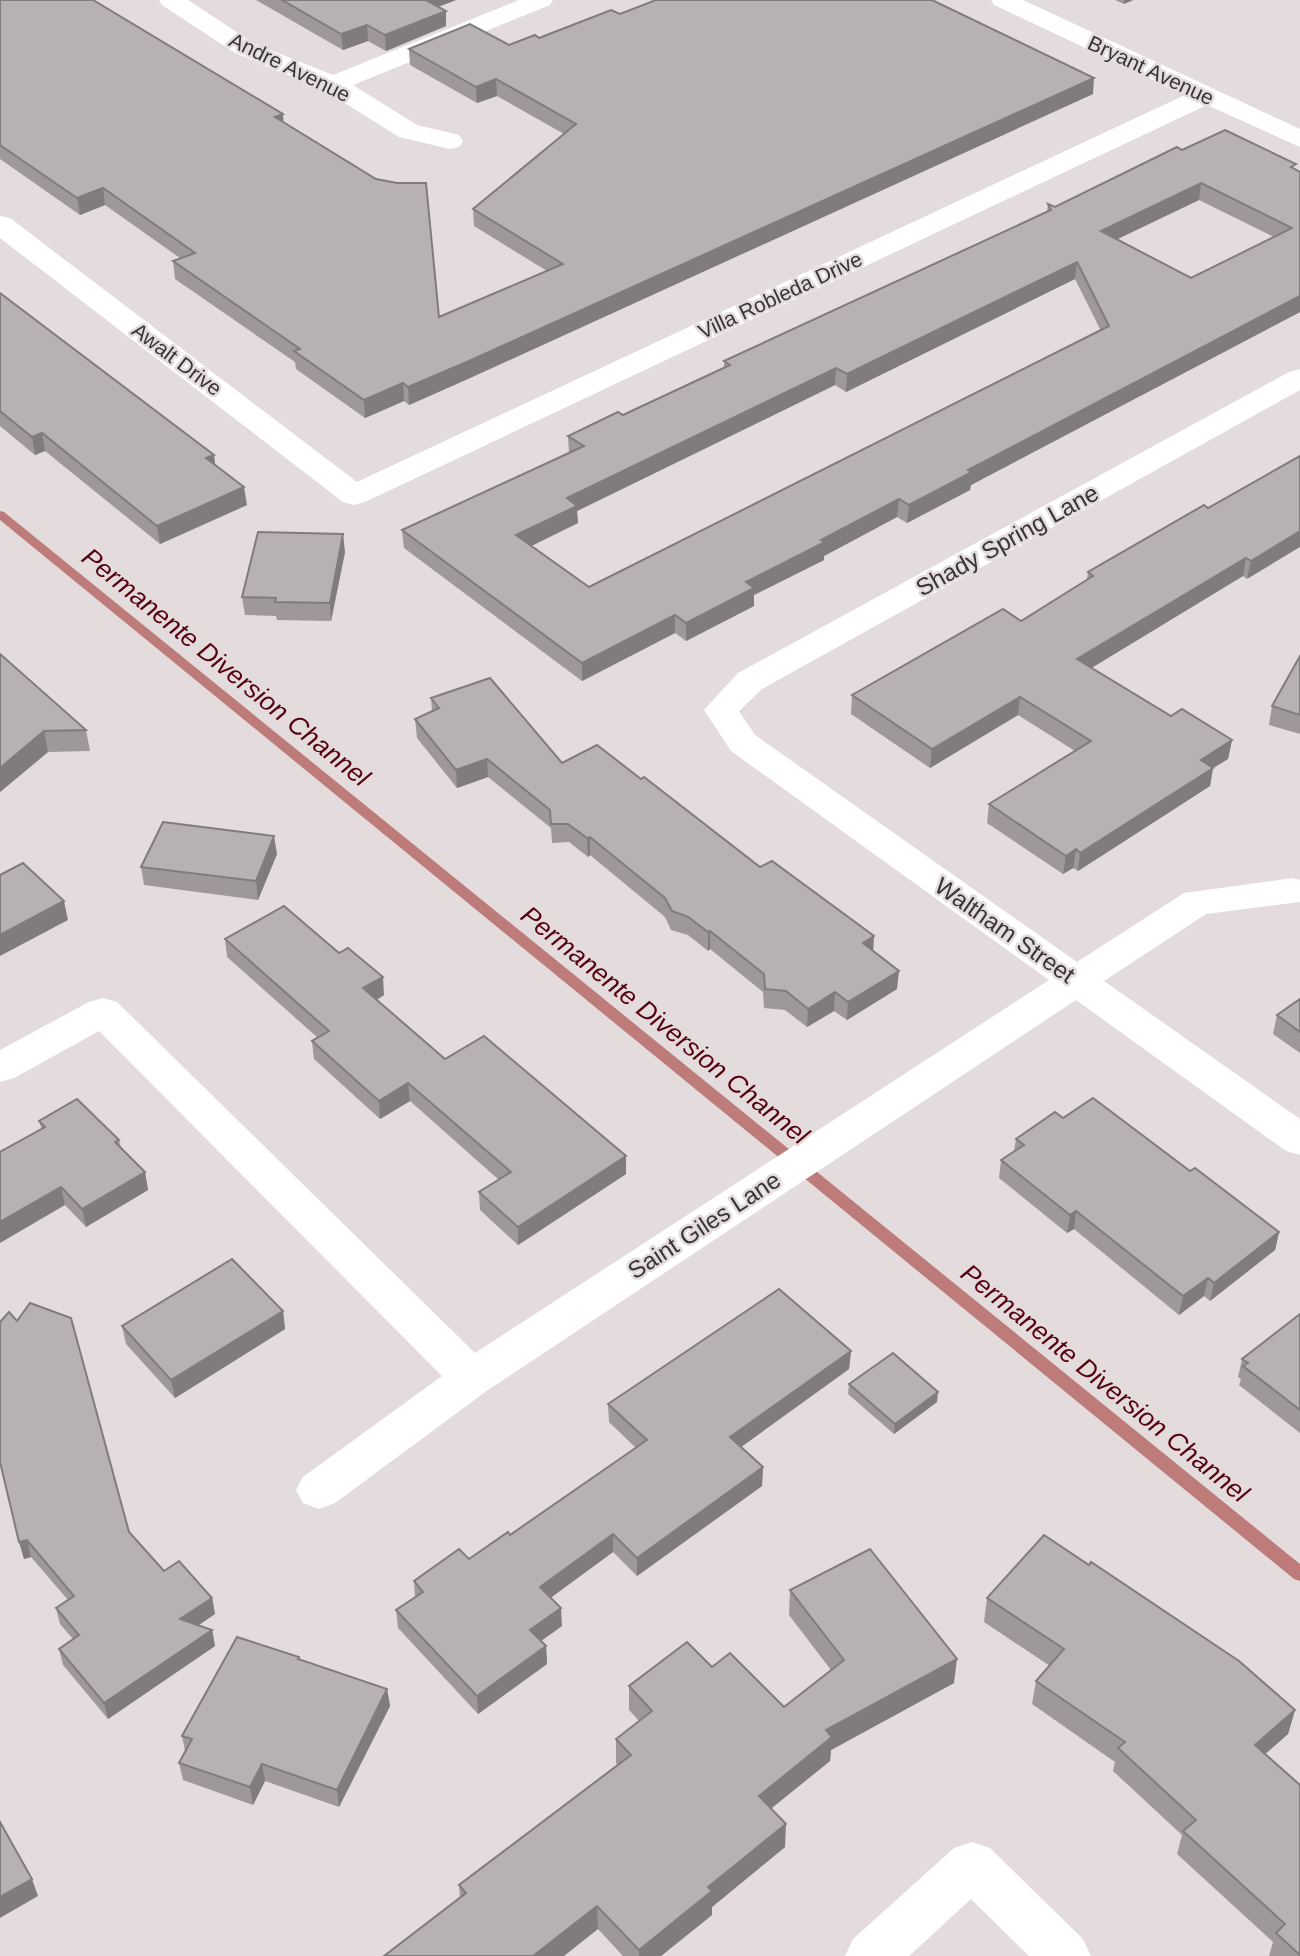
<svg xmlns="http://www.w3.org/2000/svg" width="1300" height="1956" viewBox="0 0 1300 1956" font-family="Arial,sans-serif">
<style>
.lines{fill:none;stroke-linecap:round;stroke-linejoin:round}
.stream{fill:#bd7b7a;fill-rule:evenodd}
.minor{fill:#fff;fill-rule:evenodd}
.wall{fill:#9e9898;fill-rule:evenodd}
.shaded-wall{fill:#817c7c}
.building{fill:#b8b1b1;stroke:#817c7c;stroke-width:2;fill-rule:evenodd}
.labels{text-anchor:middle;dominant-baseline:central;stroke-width:5;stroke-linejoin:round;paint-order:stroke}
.far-street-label{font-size:21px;fill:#383535;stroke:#e4dcdc}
.street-label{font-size:24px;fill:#383535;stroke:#e4dcdc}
.water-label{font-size:26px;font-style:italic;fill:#55010f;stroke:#e4dcdc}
</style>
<rect width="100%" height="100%" fill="#e4dcdc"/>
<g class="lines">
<polygon class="stream" points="0,511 4,512 1300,1564 1300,1581 1294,1579 0,520"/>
<g class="minor">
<polygon points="159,0 188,0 253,43 333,75 519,0 553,0 550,5 353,85 417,125 459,135 463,141 459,147 450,149 399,137 324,90 235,53 162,5"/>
<polygon points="991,0 1023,0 1300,129 1300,147 1207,105 365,502 354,505 343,502 0,238 0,216 10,218 357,482 1185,95 994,5"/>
<polygon points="1300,369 1300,390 762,689 739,711 755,735 1077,962 1184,893 1293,878 1300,880 1300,902 1206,914 1104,981 1300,1119 1300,1155 1286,1151 1076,1000 488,1390 335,1503 319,1509 303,1503 296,1490 303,1477 442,1376 99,1031 14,1078 0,1082 0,1050 89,1002 103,998 117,1002 475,1353 1049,980 731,751 704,710 738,673 1289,372"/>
<polygon points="972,1842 990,1848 1083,1939 1091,1956 1029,1956 971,1899 909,1956 845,1956 853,1939 954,1848"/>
</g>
</g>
<g class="wall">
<polygon points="0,0 284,123 439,317 547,271 474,226 473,209 564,134 497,96 477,103 410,65 409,49 509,45 539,38 620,14 1093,94 470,378 409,405 404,401 365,418 296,369 295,362 175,279 173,261 180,258 105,205 80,215 0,159"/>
<polygon points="256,0 456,0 438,7 446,26 386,51 368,41 343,50"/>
<polygon points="1115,0 1133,0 1124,4"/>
<path d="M1182 150 1295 169 1300 172V312L971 485 970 490 907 523 897 517 824 556V560L754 595V606L686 641 675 633 582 681 404 548 402 530 569 453 568 436 623 415 724 368V361L1047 211 1048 204 1055 207ZM1199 200 1274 237 1191 278 1117 239ZM1075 279 1101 331 589 587 531 546 578 523 577 511 835 385 846 392Z"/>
<polygon points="0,293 214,455 215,465 247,505 160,544 45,451 35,455 0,426"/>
<polygon points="1300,456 1247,579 1243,576 1091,668 1171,716 1232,740 1228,759 1213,768 1210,786 1078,871 1073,868 1063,874 987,823 989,804 1075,751 1018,715 930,768 851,714 852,695 1021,621 1087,579 1088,572 1208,508"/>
<polygon points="345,552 331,621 277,620 276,616 245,615 242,597"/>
<polygon points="0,654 86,730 90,751 48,752 0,792"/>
<polygon points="1300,656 1300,734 1269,725 1272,706"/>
<polygon points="431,698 562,763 641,779 873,951 897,989 847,1020 834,1011 807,1027 785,1010 764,1008 763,992 710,949 708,951 688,935 671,930 665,917 590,855 588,857 569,842 552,843 551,828 488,777 457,788 417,738 415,719 432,711"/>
<polygon points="277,854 258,900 144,885 141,867"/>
<polygon points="225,939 384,995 377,1000 445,1059 626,1174 518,1245 480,1210 479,1192 499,1180 410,1101 380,1119 314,1059 312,1041 318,1038 227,957"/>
<polygon points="1300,999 1300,1053 1273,1034 1277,1015"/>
<polygon points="1063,1118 1190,1171 1279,1232 1275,1250 1210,1301 1204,1296 1179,1315 1074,1229 1067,1233 999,1178 1001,1160 1014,1151 1016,1139"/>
<polygon points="39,1121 119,1140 121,1148 145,1172 148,1190 86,1227 65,1205"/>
<polygon points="283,1311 285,1329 175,1398 126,1344 122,1326"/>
<polygon points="1300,1314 1300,1433 1239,1385 1241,1379 1238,1377 1242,1359"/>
<polygon points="851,1351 849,1369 741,1447 763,1467 762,1486 637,1576 613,1552 551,1597 562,1626 541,1641 546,1646 547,1664 478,1714 398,1628 396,1610 415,1597 414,1581 469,1559 510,1535 636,1448 609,1422 608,1404"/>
<polygon points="849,1384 937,1402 894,1434 848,1394"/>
<polygon points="0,1462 129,1532 164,1571 212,1598 215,1614 198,1625 212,1630 215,1646 108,1719 63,1665 59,1649 73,1639 60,1624 56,1608 68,1600 31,1557 24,1559"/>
<polygon points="790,1590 954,1683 831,1750 830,1761 771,1808 785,1847 712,1907 712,1915 661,1956 623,1956 598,1929 460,1897 459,1885 618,1765 616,1763 616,1739 639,1721 629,1710 629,1686 712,1667 784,1707 831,1670 789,1615"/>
<polygon points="987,1598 1295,1710 1288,1734 1265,1754 1300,1785 1300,1956 1269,1956 1273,1942 1177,1854 1182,1835 1113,1771 1115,1762 1032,1704 1036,1681 1050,1666 984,1622"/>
<polygon points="299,1657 299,1660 387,1689 390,1706 339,1807 265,1781 253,1805 183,1780 179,1763 185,1751 182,1736"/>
</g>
<g class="shaded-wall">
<polygon points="421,0 456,0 422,13"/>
<polygon points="1124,0 1133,0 1124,4"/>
<polygon points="446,11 446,26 386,51 385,35"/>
<polygon points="367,25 368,41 343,50 341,34"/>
<polygon points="1094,78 1093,94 470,378 409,405 408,387"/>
<polygon points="496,79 497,96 477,103 476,87"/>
<polygon points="283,114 284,131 275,117"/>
<polygon points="1201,183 1199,200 1099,248 1101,231"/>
<polygon points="103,188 105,205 80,215 77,198"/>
<polygon points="1077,262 1075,279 846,392 847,374"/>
<polygon points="1300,296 1300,312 971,485 970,490 907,523 909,505 968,470"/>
<polygon points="836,368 835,385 577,511 578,523 517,553 516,535 567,498"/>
<polygon points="403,383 404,401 365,418 364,400"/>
<polygon points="42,433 45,451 35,455 32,437"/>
<polygon points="214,455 216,473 206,458"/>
<polygon points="244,487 247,505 160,544 157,526"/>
<polygon points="899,499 897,517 824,556 824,560 754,595 754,606 686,641 686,623 746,582 821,540"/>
<polygon points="1300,531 1300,547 1247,579 1251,561"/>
<polygon points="343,534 345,552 331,621 330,603"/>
<polygon points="1246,558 1243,576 1075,678 1077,659"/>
<polygon points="675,615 675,633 582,681 582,663"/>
<polygon points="1020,697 1018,715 930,768 932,749"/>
<polygon points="44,731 48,752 0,792 0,768"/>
<polygon points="1232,740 1228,759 1213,768 1210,786 1078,871 1080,853 1201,760"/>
<polygon points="487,759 488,777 457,788 456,770"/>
<polygon points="274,836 277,854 258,900 256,881"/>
<polygon points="590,837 590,855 588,857 587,838"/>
<polygon points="1076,849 1073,868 1063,874 1066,856"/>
<polygon points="64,901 68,920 0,956 0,935"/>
<polygon points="710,931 710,949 708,951 708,932"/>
<polygon points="874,936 873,955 863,943"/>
<polygon points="899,971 897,989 847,1020 848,1002"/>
<polygon points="383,977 384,995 365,1006 363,988"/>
<polygon points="835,992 834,1011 807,1027 808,1009"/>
<polygon points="408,1083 410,1101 380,1119 379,1101"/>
<polygon points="626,1156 626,1174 518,1245 518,1227"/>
<polygon points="145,1172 148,1190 86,1227 82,1209"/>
<polygon points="61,1187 65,1205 0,1243 0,1222"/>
<polygon points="1076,1211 1074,1229 1067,1233 1070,1215"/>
<polygon points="1279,1232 1275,1250 1210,1301 1214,1283"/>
<polygon points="1208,1278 1204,1296 1179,1315 1183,1296"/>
<polygon points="283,1311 285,1329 175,1398 171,1380"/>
<polygon points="851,1351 849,1369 730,1455 730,1437"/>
<polygon points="938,1392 937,1402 894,1434 895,1424"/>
<polygon points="763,1467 762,1486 637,1576 637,1558"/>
<polygon points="613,1534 613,1552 541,1605 540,1587"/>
<polygon points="27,1540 31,1557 24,1559 19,1542"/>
<polygon points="212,1598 215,1614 183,1636 180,1619"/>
<polygon points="561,1608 562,1626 531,1648 530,1630"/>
<polygon points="212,1630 215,1646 108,1719 104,1703"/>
<polygon points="546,1646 547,1664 478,1714 477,1696"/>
<polygon points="957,1659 954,1683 831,1750 830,1761 757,1820 759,1796 826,1730"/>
<polygon points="387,1689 390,1706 339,1807 337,1790"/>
<polygon points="1295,1710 1288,1734 1248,1769 1255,1745"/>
<polygon points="262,1764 265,1781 253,1805 250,1787"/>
<polygon points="786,1824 785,1847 712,1907 712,1915 661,1956 639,1956 639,1950 708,1887"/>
<polygon points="32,1879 38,1896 0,1918 0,1897"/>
<polygon points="597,1906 598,1929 564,1956 533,1956"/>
</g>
<g class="building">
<polygon points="0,0 93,0 283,114 275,117 376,179 397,183 426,183 439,317 563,264 473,209 576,124 496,79 476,87 409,49 470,24 509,45 535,35 539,38 611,10 620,14 656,0 932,0 1094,78 469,361 408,387 403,383 364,400 294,351 300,349 173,261 195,253 103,188 77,198 0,145"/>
<polygon points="282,0 426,0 446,11 385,35 367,25 341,34"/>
<path d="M1225 130 1296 164 1291 167 1300 172V296L968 470 972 472 909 505 899 499 821 540 825 542 746 582 754 588 686 623 675 615 582 663 402 530 584 446 568 436 618 412 623 415 730 365 724 361 1051 210 1048 204 1055 207 1177 147 1182 150ZM1201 183 1292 228 1191 278 1101 231ZM1077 262 1109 326 589 587 516 535 577 506 567 498 836 368 847 374Z"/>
<polygon points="0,293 214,455 206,458 244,487 157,526 42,433 32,437 0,411"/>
<polygon points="1300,456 1300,531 1251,561 1246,558 1077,659 1171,716 1182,709 1232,740 1201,760 1213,768 1080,853 1076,849 1066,856 989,804 1091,741 1020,697 932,749 852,695 1003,609 1021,621 1093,576 1088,572 1204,505 1208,508"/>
<polygon points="258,532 343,534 330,603 275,602 276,598 242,597"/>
<polygon points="0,654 86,730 44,731 0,768"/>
<polygon points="1300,656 1300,715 1272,706"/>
<polygon points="490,678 562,763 597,745 641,779 644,777 760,867 772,861 874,936 863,943 899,971 848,1002 835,992 808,1009 786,991 765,989 764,974 710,931 708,932 688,917 672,911 665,898 590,837 587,838 568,824 551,824 550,810 487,759 456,770 415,719 439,708 431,698"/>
<polygon points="163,822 274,836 256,881 141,867"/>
<polygon points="23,863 64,901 0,935 0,875"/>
<polygon points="284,906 339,953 348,948 383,977 363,988 445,1059 484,1036 626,1156 518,1227 479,1192 511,1172 408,1083 379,1101 312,1041 329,1031 225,939"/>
<polygon points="1300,999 1300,1032 1277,1015"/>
<polygon points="1093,1098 1190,1171 1195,1168 1279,1232 1214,1283 1208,1278 1183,1296 1076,1211 1070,1215 1001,1160 1024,1145 1016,1139 1055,1112 1063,1118"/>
<polygon points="77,1099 119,1140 115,1142 145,1172 82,1209 61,1187 0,1222 0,1152 45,1127 39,1121"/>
<polygon points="232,1259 283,1311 171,1380 122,1326"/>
<polygon points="779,1289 851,1351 730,1437 763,1467 637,1558 613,1534 540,1587 561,1608 530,1630 546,1646 477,1696 396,1610 423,1592 414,1581 459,1549 469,1559 508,1532 510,1535 647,1440 608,1404"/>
<polygon points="30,1303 71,1318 129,1532 164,1571 179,1561 212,1598 180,1619 212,1630 104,1703 59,1649 79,1635 56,1608 74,1596 27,1540 19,1542 0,1462 0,1322 9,1312 17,1321"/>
<polygon points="1300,1314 1300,1410 1243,1366 1248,1363 1242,1359"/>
<polygon points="893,1353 938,1392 895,1424 849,1384"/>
<polygon points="1044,1535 1089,1565 1091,1562 1239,1661 1295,1710 1255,1745 1300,1785 1300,1955 1276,1933 1285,1924 1183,1831 1196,1820 1118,1748 1125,1742 1036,1681 1064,1649 987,1598"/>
<polygon points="870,1549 957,1659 826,1730 832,1737 759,1796 786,1824 708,1887 712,1891 639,1950 597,1906 533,1956 384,1956 466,1893 459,1885 631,1755 616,1739 652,1711 629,1686 687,1642 712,1667 730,1653 784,1707 844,1660 790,1590"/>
<polygon points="237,1637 299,1657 298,1659 387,1689 337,1790 262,1764 250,1787 179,1763 192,1739 182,1736"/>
<polygon points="0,1822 32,1879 0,1897"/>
</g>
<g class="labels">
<g class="far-street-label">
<text transform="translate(290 67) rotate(26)">Andre Avenue</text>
<text transform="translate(1151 70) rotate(25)">Bryant Avenue</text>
<text transform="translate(780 295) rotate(-25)">Villa Robleda Drive</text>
<text transform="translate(177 359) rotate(37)">Awalt Drive</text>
</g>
<g class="street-label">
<text transform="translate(1007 540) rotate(-29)">Shady Spring Lane</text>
<text transform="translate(1005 930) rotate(35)">Waltham Street</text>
<text transform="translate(704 1225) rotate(-33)">Saint Giles Lane</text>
</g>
<g class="water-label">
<text transform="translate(226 667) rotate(39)">Permanente Diversion Channel</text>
<text transform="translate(665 1025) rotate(39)">Permanente Diversion Channel</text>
<text transform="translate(1105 1383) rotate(39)">Permanente Diversion Channel</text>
</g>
</g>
</svg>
